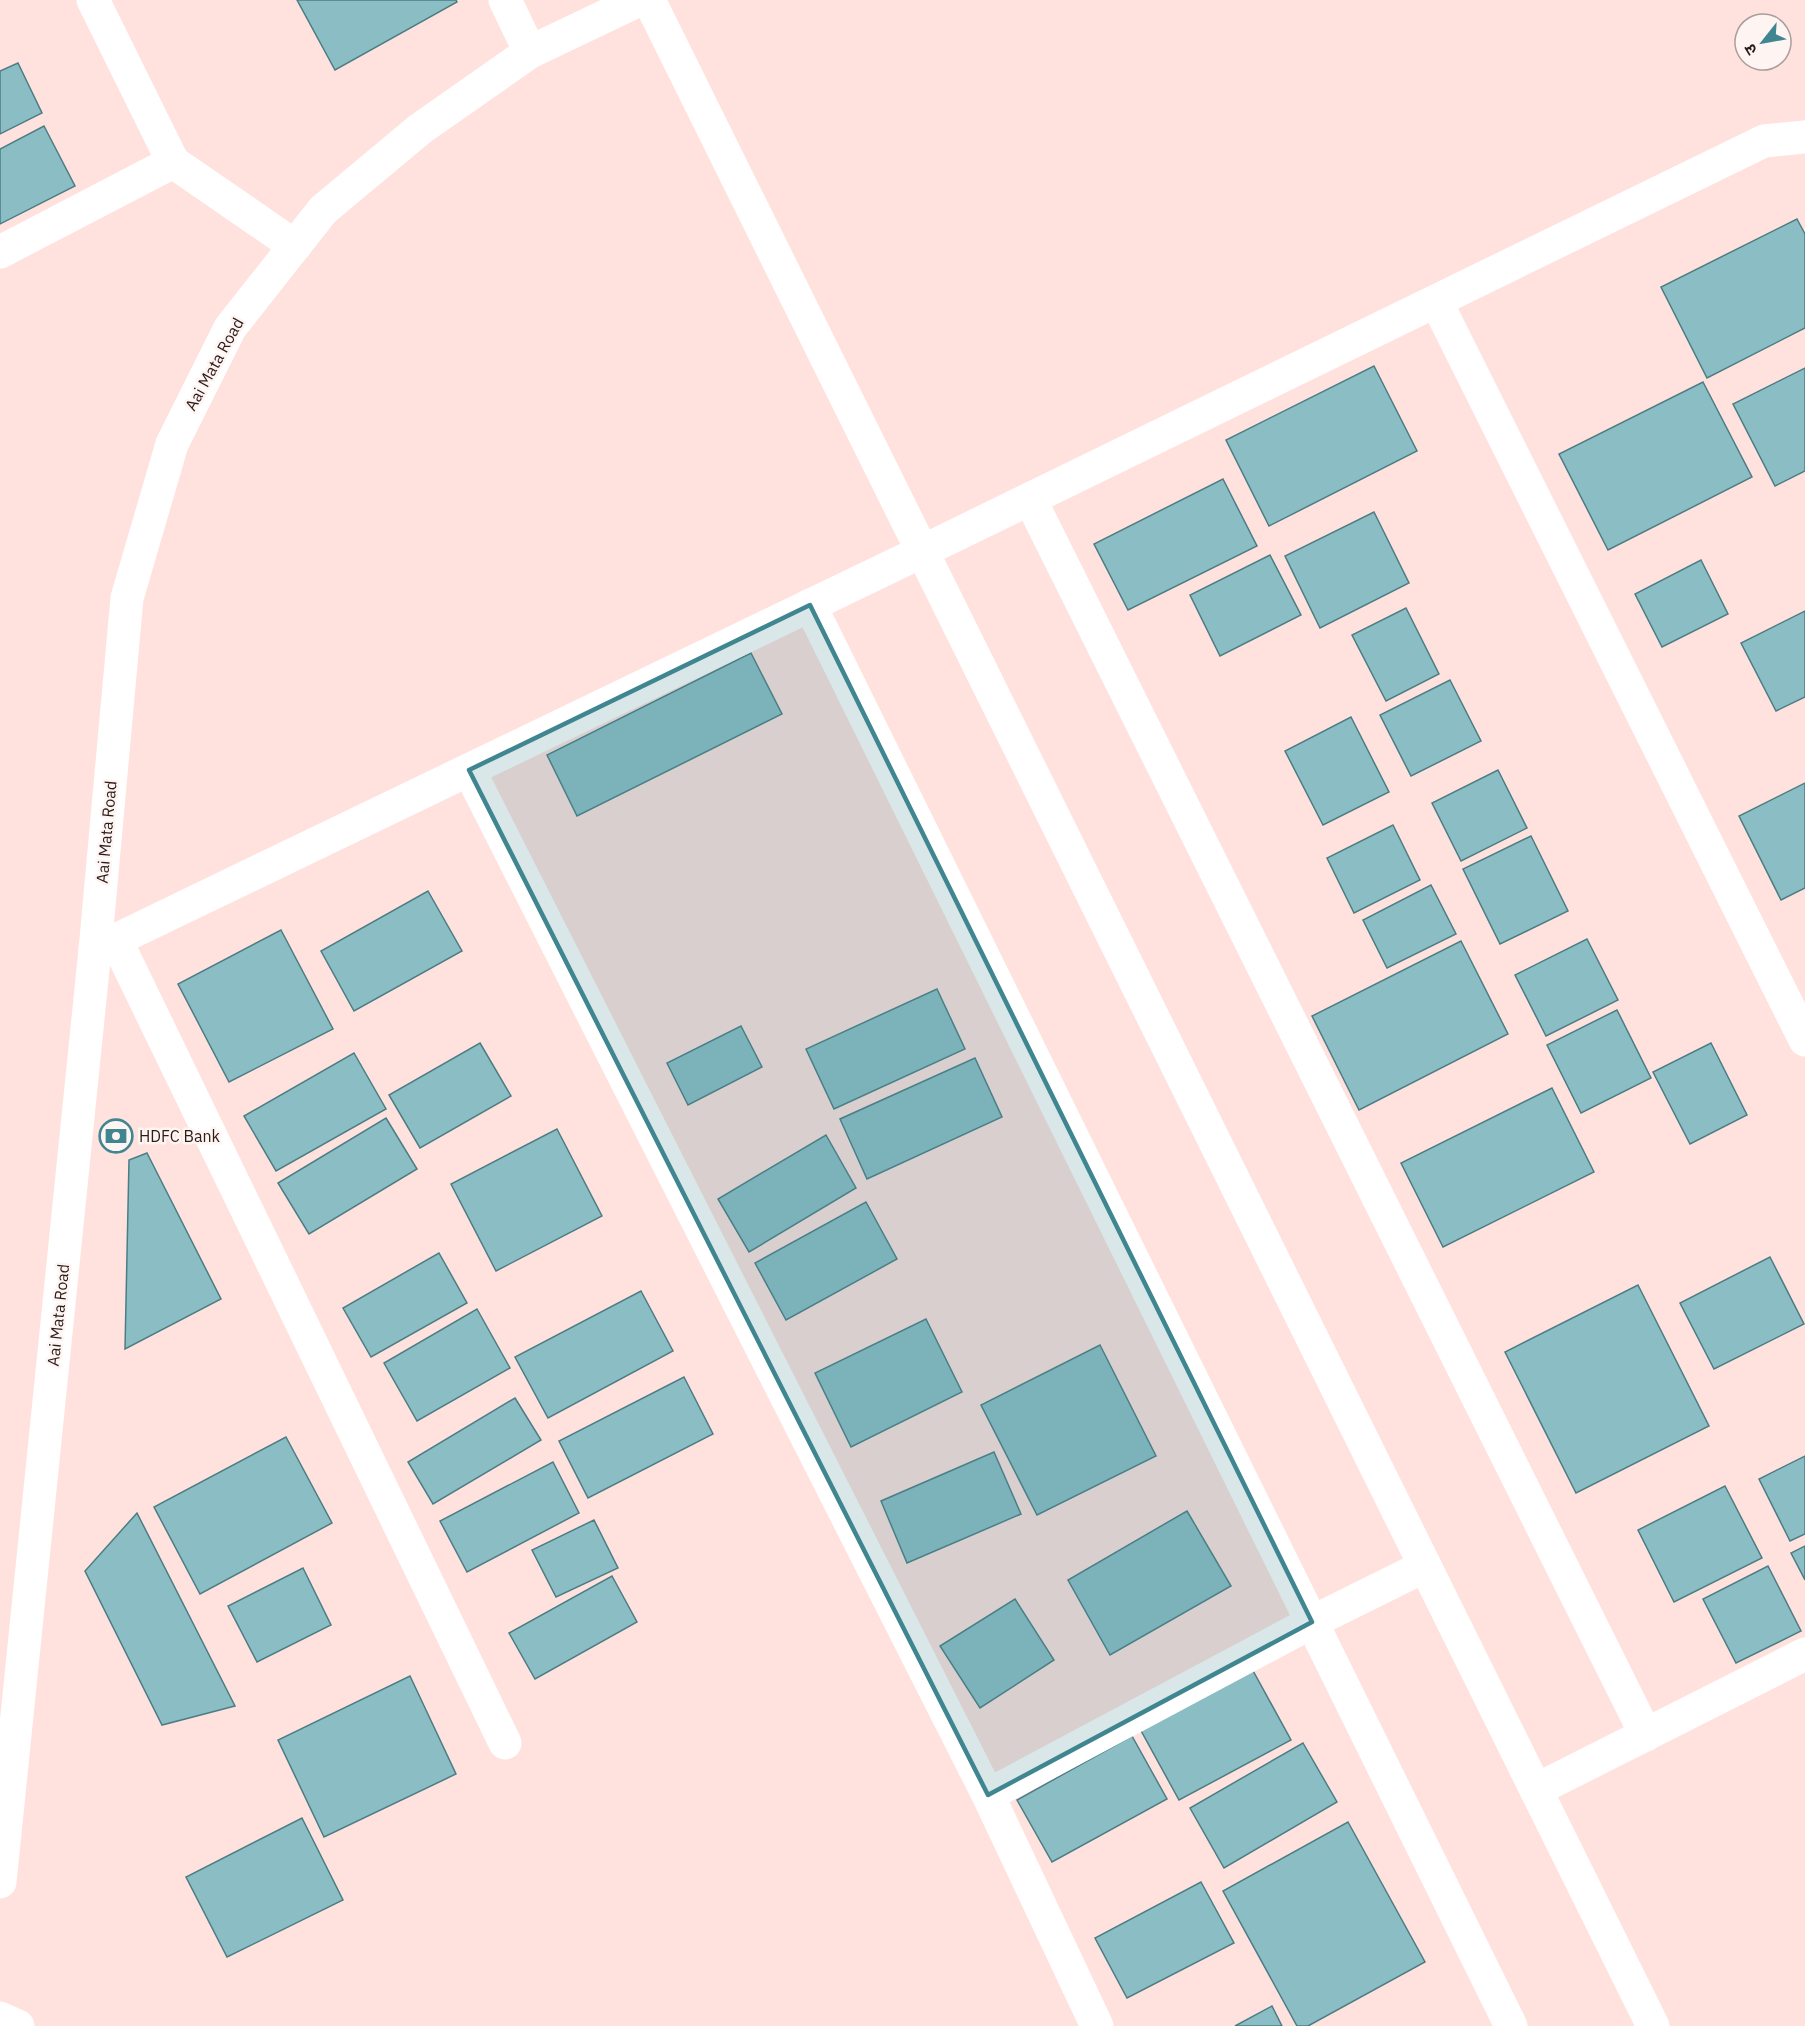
<svg xmlns="http://www.w3.org/2000/svg" width="1805" height="2026" viewBox="0 0 1805 2026" font-family="'IBM Plex Sans','Noto Sans Devanagari',sans-serif">
<style>
.building{fill:#8bbdc5;stroke:#4c7d84;stroke-width:1.5}
.lines{fill:none;stroke-linecap:round;stroke-linejoin:round}
.minor{stroke:#fff;stroke-width:33}
.marked{fill:#3f8690;fill-opacity:0.2;stroke:#3f8690;stroke-width:4.5;stroke-linejoin:round}
.labels{text-anchor:middle;dominant-baseline:central;stroke-width:5;stroke-linejoin:round;paint-order:stroke}
.street-label{font-size:16px;fill:#2c1c19;stroke:#fef5f3}
.poi-label{font-size:16px;fill:#2c1c19;stroke:#fef5f3;text-anchor:start}
</style>
<rect width="100%" height="100%" fill="#ffe2de"/>
<g class="building">
<polygon points="297,0 456,0 457,2 335,70"/>
<polygon points="18,63 42,113 0,134 0,71"/>
<polygon points="44,126 75,186 0,224 0,149"/>
<polygon points="1797,219 1805,234 1805,328 1707,378 1661,287"/>
<polygon points="1374,366 1417,451 1269,526 1226,440"/>
<polygon points="1805,368 1805,471 1775,486 1733,404"/>
<polygon points="1703,382 1752,477 1608,550 1559,454"/>
<polygon points="1223,479 1257,546 1128,610 1094,544"/>
<polygon points="1374,512 1409,583 1320,628 1285,556"/>
<polygon points="1270,555 1301,615 1220,656 1190,595"/>
<polygon points="1701,560 1728,614 1662,647 1635,594"/>
<polygon points="1406,608 1439,674 1386,701 1352,635"/>
<polygon points="1805,611 1805,697 1776,711 1741,643"/>
<polygon points="751,653 782,714 577,816 547,755"/>
<polygon points="1450,680 1481,741 1411,776 1380,715"/>
<polygon points="1351,717 1389,792 1323,825 1285,751"/>
<polygon points="1498,770 1527,828 1461,861 1432,803"/>
<polygon points="1805,783 1805,888 1781,900 1739,816"/>
<polygon points="1393,825 1420,880 1354,913 1327,858"/>
<polygon points="1531,836 1568,911 1500,944 1463,869"/>
<polygon points="1431,885 1456,934 1387,968 1363,920"/>
<polygon points="428,891 462,951 354,1011 321,951"/>
<polygon points="281,930 333,1029 229,1082 178,984"/>
<polygon points="1587,939 1618,1000 1546,1036 1515,975"/>
<polygon points="1461,941 1508,1034 1359,1110 1312,1016"/>
<polygon points="937,989 965,1049 834,1109 806,1049"/>
<polygon points="1617,1010 1651,1078 1581,1113 1547,1045"/>
<polygon points="741,1026 762,1067 688,1105 667,1063"/>
<polygon points="480,1043 511,1096 420,1148 389,1095"/>
<polygon points="1711,1043 1747,1115 1690,1144 1653,1072"/>
<polygon points="354,1053 386,1109 276,1171 244,1116"/>
<polygon points="975,1058 1002,1117 867,1179 840,1119"/>
<polygon points="1552,1088 1594,1172 1443,1247 1401,1163"/>
<polygon points="386,1118 417,1169 309,1234 278,1183"/>
<polygon points="557,1129 602,1216 496,1271 451,1184"/>
<polygon points="826,1135 856,1188 749,1252 718,1199"/>
<polygon points="147,1153 221,1299 125,1349 129,1160"/>
<polygon points="866,1202 897,1259 786,1320 755,1263"/>
<polygon points="439,1253 467,1303 371,1357 343,1308"/>
<polygon points="1770,1257 1804,1324 1714,1369 1680,1303"/>
<polygon points="1638,1285 1709,1426 1576,1493 1505,1352"/>
<polygon points="641,1291 673,1351 548,1418 515,1357"/>
<polygon points="477,1309 510,1368 417,1421 384,1363"/>
<polygon points="926,1319 962,1392 851,1447 815,1373"/>
<polygon points="1100,1345 1156,1456 1037,1515 981,1405"/>
<polygon points="684,1377 713,1434 588,1498 559,1441"/>
<polygon points="515,1398 541,1440 433,1504 408,1462"/>
<polygon points="286,1437 332,1523 200,1594 154,1507"/>
<polygon points="994,1452 1021,1514 907,1563 881,1501"/>
<polygon points="1805,1456 1805,1534 1790,1541 1759,1479"/>
<polygon points="553,1462 579,1513 467,1572 440,1521"/>
<polygon points="1725,1486 1762,1558 1674,1602 1638,1530"/>
<polygon points="1187,1511 1231,1586 1110,1655 1068,1580"/>
<polygon points="137,1513 235,1706 162,1725 85,1571"/>
<polygon points="594,1520 618,1568 556,1597 532,1550"/>
<polygon points="1805,1546 1805,1580 1791,1553"/>
<polygon points="1768,1566 1801,1631 1736,1663 1703,1599"/>
<polygon points="303,1568 331,1625 257,1662 228,1606"/>
<polygon points="612,1576 637,1622 535,1679 509,1633"/>
<polygon points="1015,1599 1054,1660 980,1708 940,1646"/>
<polygon points="1251,1667 1291,1740 1179,1800 1139,1727"/>
<polygon points="410,1676 456,1774 324,1837 278,1740"/>
<polygon points="1132,1736 1167,1799 1052,1862 1017,1800"/>
<polygon points="1303,1743 1337,1802 1224,1868 1190,1808"/>
<polygon points="302,1818 343,1900 227,1957 186,1877"/>
<polygon points="1348,1822 1425,1962 1308,2026 1297,2026 1223,1891"/>
<polygon points="1201,1882 1234,1943 1127,1998 1095,1938"/>
<polygon points="1272,2006 1282,2026 1235,2026"/>
</g>
<g class="lines">
<g class="minor">
<polyline points="93,0 173,162 295,246"/>
<polyline points="505,0 530,52"/>
<polyline points="649,0 1653,2026"/>
<polyline points="0,252 173,162"/>
<polyline points="1436,301 1805,1040"/>
<polyline points="1030,499 1646,1735"/>
<polyline points="810,605 1511,2026"/>
<polyline points="469,770 988,1795 1097,2026"/>
<polyline points="116,940 505,1743"/>
<polyline points="95,950 923,551 1764,141 1805,137"/>
<polyline points="1536,1790 1805,1654"/>
<polyline points="988,1795 1312,1622 1425,1566"/>
<polyline points="0,1882 95,950 127,598 172,444 230,328 323,210 420,129 530,52 639,0"/>
<polyline points="0,2018 18,2026"/>
</g>
</g>
<path class="marked" d="M810 605 1312 1622 988 1795 469 770Z"/>
<defs>
<g id="bank-ring" transform="scale(1.725)"><circle r="9.5" fill="#fef5f3" stroke="#3f8690" stroke-width="1.5"/><path d="M-6-4H6V4H-6ZM0-2.3a2.3 2.3 0 1 0 0 4.6a2.3 2.3 0 1 0 0-4.6Z" fill="#3f8690"/></g>
</defs>
<g fill-rule="evenodd">
<use href="#bank-ring" x="116" y="1136"/>
</g>
<g class="labels">
<g class="street-label">
<text transform="translate(214 364) rotate(-61)">Aai Mata Road</text>
<text transform="translate(106 832) rotate(-85)">Aai Mata Road</text>
<text transform="translate(58 1315) rotate(-84)">Aai Mata Road</text>
</g>
<g class="poi-label">
<text x="139" y="1136">HDFC Bank</text>
</g>
</g>
<g transform="translate(1763 42) rotate(239)"><circle r="28" fill="#fef5f3" stroke="#aa9e9c" stroke-width="1.5"/>
<path d="M0-4.5L10 22L0 15L-10 22Z" fill="#3f8690"/>
<text y="-9" font-size="16" font-weight="bold" text-anchor="middle" fill="#2c1c19">उ</text>
</g>
</svg>
